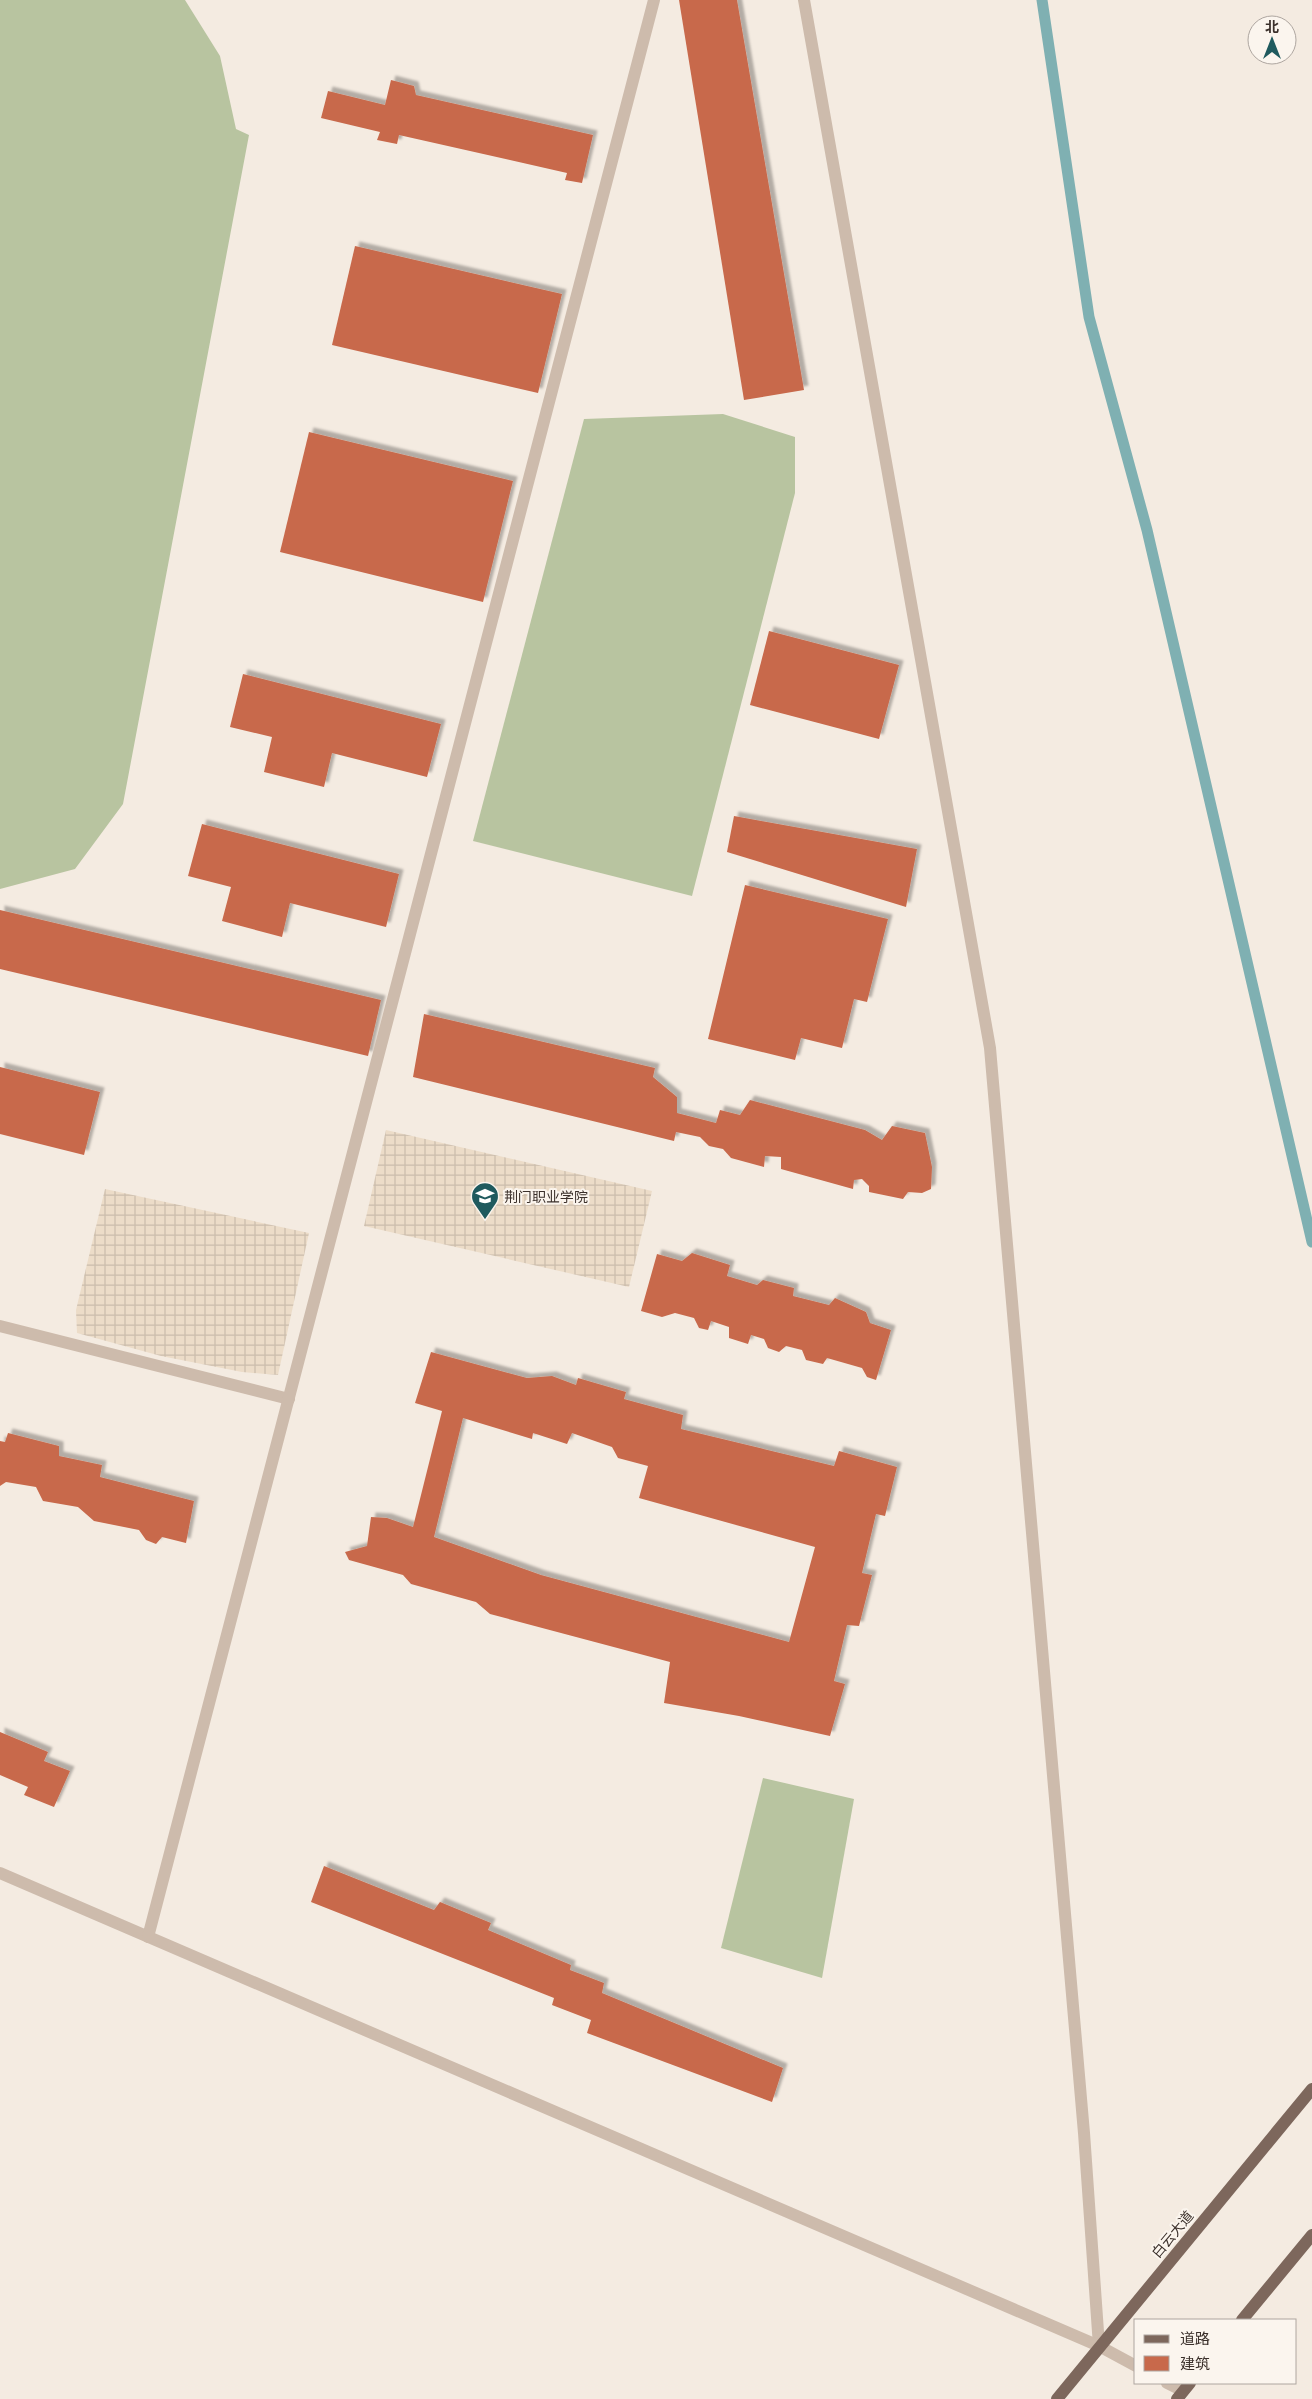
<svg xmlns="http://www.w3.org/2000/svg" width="1312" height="2399" viewBox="0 0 1312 2399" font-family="'Open Sans','Noto Sans SC',sans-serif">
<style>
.grass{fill:#b8c4a0}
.plaza{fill:url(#plaza-grid)}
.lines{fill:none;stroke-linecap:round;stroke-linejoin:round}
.stream{stroke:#7fb0b2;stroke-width:11}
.building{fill:#c8694b;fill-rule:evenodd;filter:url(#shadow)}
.minor{stroke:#cdbbac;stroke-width:12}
.major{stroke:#7d675c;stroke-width:12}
.labels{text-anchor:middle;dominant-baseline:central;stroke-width:4;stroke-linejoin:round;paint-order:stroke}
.poi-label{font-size:14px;fill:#3b302b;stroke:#fbf5ee;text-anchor:start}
.street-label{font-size:14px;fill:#3b302b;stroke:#fbf5ee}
</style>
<defs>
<pattern id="plaza-grid" width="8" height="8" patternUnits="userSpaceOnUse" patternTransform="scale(1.25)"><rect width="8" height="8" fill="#ecdcc8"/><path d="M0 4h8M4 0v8" fill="none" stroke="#cbbdac"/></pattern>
<filter id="shadow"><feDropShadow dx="4.5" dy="-4.5" stdDeviation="1" flood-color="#0004"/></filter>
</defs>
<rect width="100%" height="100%" fill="#f4ebe1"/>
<g class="grass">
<polygon points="0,0 185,0 220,56 236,129 249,135 123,804 75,869 0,889"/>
<polygon points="723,414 795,437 795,493 692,896 473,841 584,419"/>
<polygon points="763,1778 854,1799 822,1978 721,1948"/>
</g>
<g class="plaza">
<polygon points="386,1130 652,1191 629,1287 364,1226"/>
<polygon points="105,1189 309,1233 278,1375 242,1372 161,1356 77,1333 76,1310"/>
</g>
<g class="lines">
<polyline class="stream" points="1042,0 1089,317 1147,530 1312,1242"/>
</g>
<g class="building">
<polygon points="679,0 737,0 804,390 744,400"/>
<polygon points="391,80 414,86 416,95 593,135 582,183 565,180 567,173 399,135 397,144 377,140 380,132 321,118 328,91 385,105"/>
<polygon points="355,246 562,294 538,393 332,345"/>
<polygon points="309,432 513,481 483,602 280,552"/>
<polygon points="769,631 899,665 879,739 750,705"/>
<polygon points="243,674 441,724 427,777 332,753 324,787 264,772 272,737 230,727"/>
<polygon points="734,816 917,849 906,907 727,852"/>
<polygon points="202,824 399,874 386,927 290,903 282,937 222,921 231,887 188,876"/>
<polygon points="745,885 888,919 867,1002 854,999 842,1048 801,1038 795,1060 708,1039"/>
<polygon points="0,910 381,1000 368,1056 0,969"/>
<polygon points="424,1014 655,1068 653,1077 677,1097 677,1113 716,1123 720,1110 740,1115 750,1100 865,1130 882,1140 892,1126 925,1133 932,1167 931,1189 922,1193 908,1192 903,1199 869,1192 869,1186 862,1179 854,1180 853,1189 781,1169 781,1157 765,1156 764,1167 731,1158 723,1149 709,1146 700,1137 676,1132 674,1141 413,1077"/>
<polygon points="0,1067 100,1092 84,1155 0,1134"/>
<polygon points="692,1253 730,1265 727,1276 757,1285 763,1280 794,1288 793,1296 829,1305 835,1298 866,1312 870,1323 891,1330 876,1380 867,1377 862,1368 827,1358 823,1364 806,1360 802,1350 786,1346 779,1352 768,1348 764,1339 751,1335 748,1344 729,1338 729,1327 711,1321 708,1330 699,1328 694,1318 675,1313 662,1317 641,1311 657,1254 682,1261"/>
<path d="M431 1352 527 1378 552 1376 576 1385 578 1378 626 1392 624 1399 683 1415 681 1429 834 1466 839 1451 897 1467 885 1516 876 1514 862 1573 872 1575 859 1626 847 1625 834 1681 845 1684 830 1736 739 1716 664 1703 670 1662 490 1614 476 1602 411 1584 403 1575 349 1560 345 1552 367 1546 371 1517 387 1518 413 1527 442 1411 415 1403ZM463 1418 532 1439 533 1433 567 1444 572 1433 612 1447 618 1458 648 1466 639 1498 815 1547 789 1642 541 1575 434 1537Z"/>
<polygon points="8,1433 59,1446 59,1456 102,1465 100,1477 194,1501 186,1543 162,1537 156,1544 146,1540 139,1530 94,1521 78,1507 43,1501 36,1487 6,1482 0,1486 0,1441 5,1442"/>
<polygon points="0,1732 48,1752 44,1761 70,1771 54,1807 24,1795 28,1787 0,1775"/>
<polygon points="324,1866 434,1910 440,1902 491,1923 488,1930 571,1965 570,1970 604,1983 602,1993 783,2068 772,2102 587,2033 591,2020 552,2005 554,1998 311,1902"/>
</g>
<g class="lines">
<g class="minor">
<polyline points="804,0 990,1048 1084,2133 1099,2346"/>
<polyline points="0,1326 289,1399"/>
<polyline points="0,1873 1099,2346 1136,2366"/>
<polyline points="148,1937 654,0"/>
<polyline points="1167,2383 1183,2391"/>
</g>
<g class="major">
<polyline points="1242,2320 1312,2235"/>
<polyline points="1057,2399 1312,2089"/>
<polyline points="1177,2399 1190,2383"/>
</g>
</g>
<defs>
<g id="university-pin" transform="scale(1.4375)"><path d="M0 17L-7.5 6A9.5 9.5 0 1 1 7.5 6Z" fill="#1f5a5e" stroke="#fbf5ee"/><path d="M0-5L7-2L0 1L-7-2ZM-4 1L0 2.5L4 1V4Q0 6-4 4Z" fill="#fff"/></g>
</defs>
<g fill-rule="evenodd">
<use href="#university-pin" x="485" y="1196"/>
</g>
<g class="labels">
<g class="poi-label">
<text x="504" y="1196">荆门职业学院</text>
</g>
<g class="street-label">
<text transform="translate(1172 2234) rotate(-50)">白云大道</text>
</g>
</g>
<rect x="1134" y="2319" width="162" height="65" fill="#fbf5ee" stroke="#aea6a0"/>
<rect x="1144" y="2335" width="25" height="8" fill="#7d675c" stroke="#aea6a0"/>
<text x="1180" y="2344" font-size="15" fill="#3b302b">道路</text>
<rect x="1144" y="2356" width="25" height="15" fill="#c8694b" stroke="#aea6a0"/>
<text x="1180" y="2369" font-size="15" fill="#3b302b">建筑</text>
<g transform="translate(1272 40)"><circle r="24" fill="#fbf5ee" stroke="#aea6a0"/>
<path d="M0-4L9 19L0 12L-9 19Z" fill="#1f5a5e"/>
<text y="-8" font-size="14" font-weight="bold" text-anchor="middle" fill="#3b302b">北</text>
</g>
</svg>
